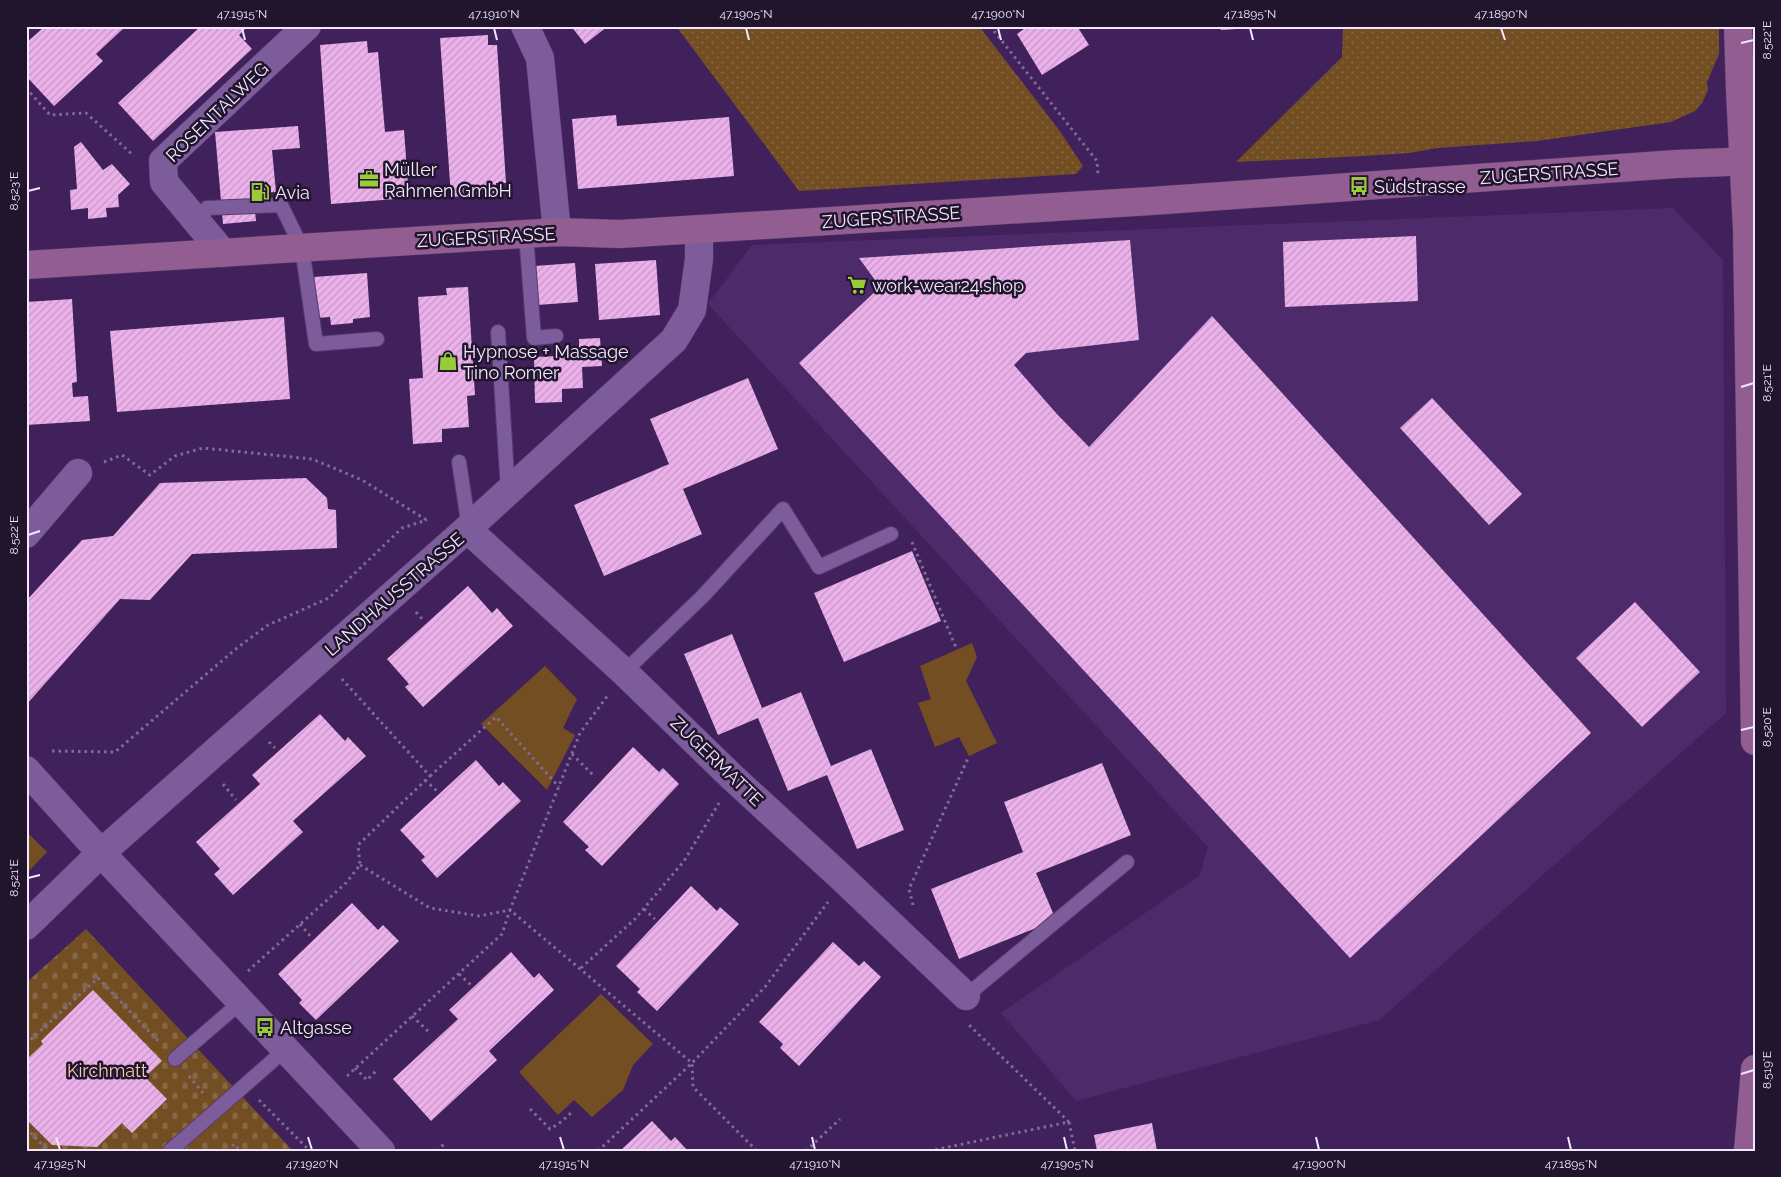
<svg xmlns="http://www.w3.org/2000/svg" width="1781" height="1177" viewBox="0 0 1781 1177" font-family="Raleway,sans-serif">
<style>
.built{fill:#4d2a6a}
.grass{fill:url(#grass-dots)}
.cemetery{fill:url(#cemetery-stones)}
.park{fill:#734e23}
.building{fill:url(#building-hatch)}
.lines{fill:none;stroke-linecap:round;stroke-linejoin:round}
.lane-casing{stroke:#583b6c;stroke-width:16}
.street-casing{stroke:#583b6c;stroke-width:29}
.secondary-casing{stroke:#583b6c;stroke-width:29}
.path{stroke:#836b97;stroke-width:3;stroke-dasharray:2.5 4;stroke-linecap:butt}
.lane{stroke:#7d5c9b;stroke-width:14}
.street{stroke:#7d5c9b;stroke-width:28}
.secondary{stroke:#925d90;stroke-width:28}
.ticks{fill:none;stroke:#f2e8fd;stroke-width:2}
.labels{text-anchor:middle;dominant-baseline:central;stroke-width:5;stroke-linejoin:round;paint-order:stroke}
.street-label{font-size:18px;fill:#f2e8fd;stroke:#21142d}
.poi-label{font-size:18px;fill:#f2e8fd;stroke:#21142d;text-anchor:start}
.park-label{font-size:18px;fill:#f2ceaa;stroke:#21142d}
.neatline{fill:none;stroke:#f2e8fd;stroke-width:2}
.ticks-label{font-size:12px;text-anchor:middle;fill:#f2e8fd}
</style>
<defs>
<pattern id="grass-dots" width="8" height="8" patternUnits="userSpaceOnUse" patternTransform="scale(1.25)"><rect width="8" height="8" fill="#734e23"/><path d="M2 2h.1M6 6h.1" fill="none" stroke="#876844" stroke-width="1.8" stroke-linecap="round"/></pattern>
<pattern id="cemetery-stones" width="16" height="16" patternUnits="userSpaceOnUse" patternTransform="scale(1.25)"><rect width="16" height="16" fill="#734e23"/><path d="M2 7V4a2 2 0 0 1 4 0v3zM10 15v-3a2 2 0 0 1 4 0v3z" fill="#876844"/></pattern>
<pattern id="building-hatch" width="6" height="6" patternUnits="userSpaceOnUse" patternTransform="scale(1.25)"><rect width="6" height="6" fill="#ecb1eb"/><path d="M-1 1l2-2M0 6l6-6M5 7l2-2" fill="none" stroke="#c396c3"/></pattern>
</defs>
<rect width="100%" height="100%" fill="#41215b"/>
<polygon class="built" points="1673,208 1723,260 1726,713 1379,1020 1076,1101 1001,1013 1200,875 1208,847 708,304 752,245"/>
<g class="grass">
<polygon points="676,26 979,26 1059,130 1083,166 1076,174 799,191"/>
<polygon points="1343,26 1719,26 1719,54 1707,82 1708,90 1702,103 1695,111 1671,122 1537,141 1437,148 1409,153 1364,156 1236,162 1342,57"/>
</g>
<polygon class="cemetery" points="86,929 293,1151 26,1151 26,983"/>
<g class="park">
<polygon points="972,643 977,657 966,681 997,743 969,756 959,737 935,747 918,703 931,699 920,666"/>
<polygon points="545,666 577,699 563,728 575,735 547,790 481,724"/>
<polygon points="26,831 47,852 26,874"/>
<polygon points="601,994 653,1044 633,1065 623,1090 592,1117 574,1100 558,1115 519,1072"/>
</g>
<g class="building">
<polygon points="42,26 126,26 96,54 103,61 54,106 26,76 26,43 43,28"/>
<polygon points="201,26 248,26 239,35 252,49 153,141 118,103"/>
<polygon points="571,26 608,26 585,44"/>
<polygon points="1028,26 1077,26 1089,45 1042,75 1017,34"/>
<polygon points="1219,26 1253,26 1253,28 1221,30"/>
<polygon points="488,35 488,45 497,45 506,183 496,183 496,194 451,197 440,38"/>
<polygon points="367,41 368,53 378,52 385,132 404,130 409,198 331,204 320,45"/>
<polygon points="616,115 617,126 729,117 734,176 578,189 572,119"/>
<polygon points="298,126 300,148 272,150 276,192 253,193 256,221 223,224 215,132"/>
<polygon points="81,142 103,170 112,164 130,184 118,195 119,207 106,208 107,217 88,219 88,208 71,210 70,190 77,189 74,147"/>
<polygon points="1416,236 1418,301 1285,307 1283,242"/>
<polygon points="1130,240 1139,340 1026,353 1014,365 1056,413 1089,447 1212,316 1591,733 1350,958 799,363 880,287 859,258"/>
<polygon points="656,260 660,315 599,320 595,264"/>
<polygon points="575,263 578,302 537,305 535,266"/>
<polygon points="367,273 370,317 353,319 353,323 331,325 330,317 317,318 314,277"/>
<polygon points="468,287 475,395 467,396 469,427 442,429 442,442 413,444 409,379 423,378 418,297 447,295 446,288"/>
<polygon points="72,299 77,382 72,383 73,397 88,396 90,421 26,425 26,302"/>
<polygon points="284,317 290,399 117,412 110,331"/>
<polygon points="600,338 602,366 582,367 583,388 562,389 562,402 535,403 534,357 579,355 579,339"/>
<polygon points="748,378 778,449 683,489 702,534 604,576 574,505 669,464 650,419"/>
<polygon points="1432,398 1522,494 1489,525 1400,428"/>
<polygon points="306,478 327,498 328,509 336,510 337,548 192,554 150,600 120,599 26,705 26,601 82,540 113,536 160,483"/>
<polygon points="912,551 941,621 844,662 814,593"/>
<polygon points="468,586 492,613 497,608 513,626 423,707 405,687 409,684 387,659"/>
<polygon points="1635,602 1700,672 1642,727 1576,658"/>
<polygon points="732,634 762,708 801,692 831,766 871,749 904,830 857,849 827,775 788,791 758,718 718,735 684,654"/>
<polygon points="320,714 345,741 348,737 366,756 293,821 303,832 233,895 214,874 220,869 196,842 260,784 252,775"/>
<polygon points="633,747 659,772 663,768 679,784 602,866 585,850 589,847 563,822"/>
<polygon points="476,760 499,786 503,782 521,801 437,878 421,860 425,857 400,830"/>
<polygon points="1102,763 1131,835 1036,873 1056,920 959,959 931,889 1023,852 1004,802"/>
<polygon points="691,886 717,911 720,907 739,924 657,1011 637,992 640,989 616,966"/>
<polygon points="352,903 378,930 383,925 399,941 316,1020 299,1003 302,1000 278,974"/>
<polygon points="833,942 859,966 864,961 881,977 799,1066 780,1048 783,1044 759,1022"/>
<polygon points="511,952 534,978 539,973 554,990 489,1051 497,1060 431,1121 393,1079 458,1019 449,1010"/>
<polygon points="93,990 162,1061 145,1077 167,1099 132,1133 122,1123 97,1147 52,1145 26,1119 26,1060 43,1044 41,1041"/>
<polygon points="652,1121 671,1141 675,1137 688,1151 620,1151"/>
<polygon points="1152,1123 1157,1151 1097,1151 1094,1135"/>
</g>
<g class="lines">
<g class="lane-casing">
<g id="lane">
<polyline points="198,223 207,208 281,205 302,248 316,344 377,339"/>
<polyline points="526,234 534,338 556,336"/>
<polyline points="498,332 508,492"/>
<polyline points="459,462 469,528"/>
<polyline points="624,672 703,596 783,509 819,567 891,534"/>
<polyline points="966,996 1127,862"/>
<polyline points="175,1059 241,1002"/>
<polyline points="170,1151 286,1049"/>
</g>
</g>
<g class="street-casing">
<g id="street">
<polyline points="525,26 540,58 557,232"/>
<polyline points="223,253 164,182 163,161 307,26"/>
<polyline points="467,529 624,672 732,777 842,878 966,996"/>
<polyline points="26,534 78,473"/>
<polyline points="26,770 101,853 381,1151"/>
<polyline points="26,926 101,853 467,529 674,340 692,310 699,259 699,229"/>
</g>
</g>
<g class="secondary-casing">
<g id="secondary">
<polyline points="1738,26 1740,91 1747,230 1755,741"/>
<polyline points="26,265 557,232 620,234 1151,201 1676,164 1755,161"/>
<polyline points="1748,1151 1755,1069"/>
</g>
</g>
<g class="path">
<polyline points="990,26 1097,161 1098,175"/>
<polyline points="26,88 50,115 86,113 134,156"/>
<polyline points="104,462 122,455 150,475 175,456 203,448 312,459 362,480 428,521"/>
<polyline points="912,542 957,650"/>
<polyline points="416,612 423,620"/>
<polyline points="269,742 275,748"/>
<polyline points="52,751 115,752 237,648 268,625 329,598 402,528 427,520"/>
<polyline points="572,754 595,777"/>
<polyline points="430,776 496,717 559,787"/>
<polyline points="425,780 437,791"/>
<polyline points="223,784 236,800"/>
<polyline points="360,865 430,908 479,916 510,910 580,733 608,695"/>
<polyline points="913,905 909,889 969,756"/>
<polyline points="644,909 655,919"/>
<polyline points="300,924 311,937"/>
<polyline points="581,968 635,919 684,861 719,803"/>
<polyline points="248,971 346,883 360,865 358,845 430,776 341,678"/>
<polyline points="459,974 472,986"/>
<polyline points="412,1016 431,1034"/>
<polyline points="26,1044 98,978 160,1043"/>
<polyline points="355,1068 367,1080 377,1070"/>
<polyline points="189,1076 204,1094"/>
<polyline points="347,1076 502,934 510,910 692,1063 765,987 828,902"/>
<polyline points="259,1100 310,1151"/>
<polyline points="530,1109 550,1129 561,1122 573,1111"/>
<polyline points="1069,1122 1075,1151"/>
<polyline points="26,1128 48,1151"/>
<polyline points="228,1151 234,1144 240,1151"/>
<polyline points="437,1151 446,1142"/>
<polyline points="598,1151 692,1063 693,1087 757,1151"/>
<polyline points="806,1151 840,1119"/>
<polyline points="929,1151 1069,1122 969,1025"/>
</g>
<use href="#lane" class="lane"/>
<use href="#street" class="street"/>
<use href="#secondary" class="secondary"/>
</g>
<path class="ticks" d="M242 28 245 40M494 28 497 40M746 28 749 40M998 28 1001 40M1250 28 1253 40M1501 28 1505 40M1741 43 1754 40M28 191 40 188M1741 387 1754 383M28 535 40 531M1741 730 1754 727M28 878 40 875M1741 1074 1754 1070M56 1137 60 1150M308 1137 312 1150M560 1137 564 1150M812 1137 815 1150M1064 1137 1067 1150M1316 1137 1319 1150M1568 1137 1571 1150"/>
<defs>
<g id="office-bare" transform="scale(1.5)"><path d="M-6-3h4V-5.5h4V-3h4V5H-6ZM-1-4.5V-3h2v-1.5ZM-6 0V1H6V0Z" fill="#98cb37" stroke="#21142d" stroke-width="2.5" paint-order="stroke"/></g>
<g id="bus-bare" transform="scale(1.5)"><path d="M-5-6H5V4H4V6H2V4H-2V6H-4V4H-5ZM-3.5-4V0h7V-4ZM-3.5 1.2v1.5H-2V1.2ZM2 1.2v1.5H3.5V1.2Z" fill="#98cb37" stroke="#21142d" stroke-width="2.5" paint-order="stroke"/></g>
<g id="fuel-bare" transform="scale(1.5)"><path d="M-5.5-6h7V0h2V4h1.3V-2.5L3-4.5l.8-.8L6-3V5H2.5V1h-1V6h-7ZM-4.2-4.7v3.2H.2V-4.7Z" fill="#98cb37" stroke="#21142d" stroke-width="2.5" paint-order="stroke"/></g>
<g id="supermarket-bare" transform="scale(1.5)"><path d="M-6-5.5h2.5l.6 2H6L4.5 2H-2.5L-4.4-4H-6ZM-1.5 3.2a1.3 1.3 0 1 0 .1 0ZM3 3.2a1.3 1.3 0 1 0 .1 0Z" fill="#98cb37" stroke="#21142d" stroke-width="2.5" paint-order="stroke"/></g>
<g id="shop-bare" transform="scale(1.5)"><path d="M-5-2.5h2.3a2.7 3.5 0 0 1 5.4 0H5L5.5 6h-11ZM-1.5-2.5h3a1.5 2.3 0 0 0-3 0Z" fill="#98cb37" stroke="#21142d" stroke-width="2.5" paint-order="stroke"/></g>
</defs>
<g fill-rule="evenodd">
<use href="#office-bare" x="369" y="179"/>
<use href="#bus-bare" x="1359" y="186"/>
<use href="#fuel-bare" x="260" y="192"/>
<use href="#supermarket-bare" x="857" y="285"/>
<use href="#shop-bare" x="448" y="361"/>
<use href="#bus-bare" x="265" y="1027"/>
</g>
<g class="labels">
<g class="street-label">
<text transform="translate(217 112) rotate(-44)">ROSENTALWEG</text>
<text transform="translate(1549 173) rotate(-4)">ZUGERSTRASSE</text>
<text transform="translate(891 217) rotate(-4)">ZUGERSTRASSE</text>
<text transform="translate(486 237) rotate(-3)">ZUGERSTRASSE</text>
<text transform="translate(394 594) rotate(-41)">LANDHAUSSTRASSE</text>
<text transform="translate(717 761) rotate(44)">ZUGERMATTE</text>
</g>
<g class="poi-label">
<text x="384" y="169">Müller<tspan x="384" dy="21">Rahmen GmbH</tspan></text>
<text x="1374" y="186">Südstrasse</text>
<text x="275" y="192">Avia</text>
<text x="872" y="285">work-wear24.shop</text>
<text x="463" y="351">Hypnose + Massage<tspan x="463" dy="21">Tino Romer</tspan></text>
<text x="280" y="1027">Altgasse</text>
</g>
<g class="park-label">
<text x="107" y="1070">Kirchmatt</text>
</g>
</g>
<rect width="1781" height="1177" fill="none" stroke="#21142d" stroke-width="55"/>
<rect x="28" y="28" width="1726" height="1122" class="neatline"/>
<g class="ticks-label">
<text x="242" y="18">47.1915°N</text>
<text x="494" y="18">47.1910°N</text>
<text x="746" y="18">47.1905°N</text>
<text x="998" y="18">47.1900°N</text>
<text x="1250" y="18">47.1895°N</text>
<text x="1501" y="18">47.1890°N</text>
<text transform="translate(1767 40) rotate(-90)" y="4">8.522°E</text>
<text transform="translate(14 191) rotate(-90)" y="4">8.523°E</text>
<text transform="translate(1767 383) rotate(-90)" y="4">8.521°E</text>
<text transform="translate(14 535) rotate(-90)" y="4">8.522°E</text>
<text transform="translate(1767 727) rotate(-90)" y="4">8.520°E</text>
<text transform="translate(14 878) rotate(-90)" y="4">8.521°E</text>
<text transform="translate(1767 1070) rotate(-90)" y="4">8.519°E</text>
<text x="60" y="1168">47.1925°N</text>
<text x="312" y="1168">47.1920°N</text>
<text x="564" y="1168">47.1915°N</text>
<text x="815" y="1168">47.1910°N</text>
<text x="1067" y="1168">47.1905°N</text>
<text x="1319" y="1168">47.1900°N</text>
<text x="1571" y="1168">47.1895°N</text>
</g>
</svg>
